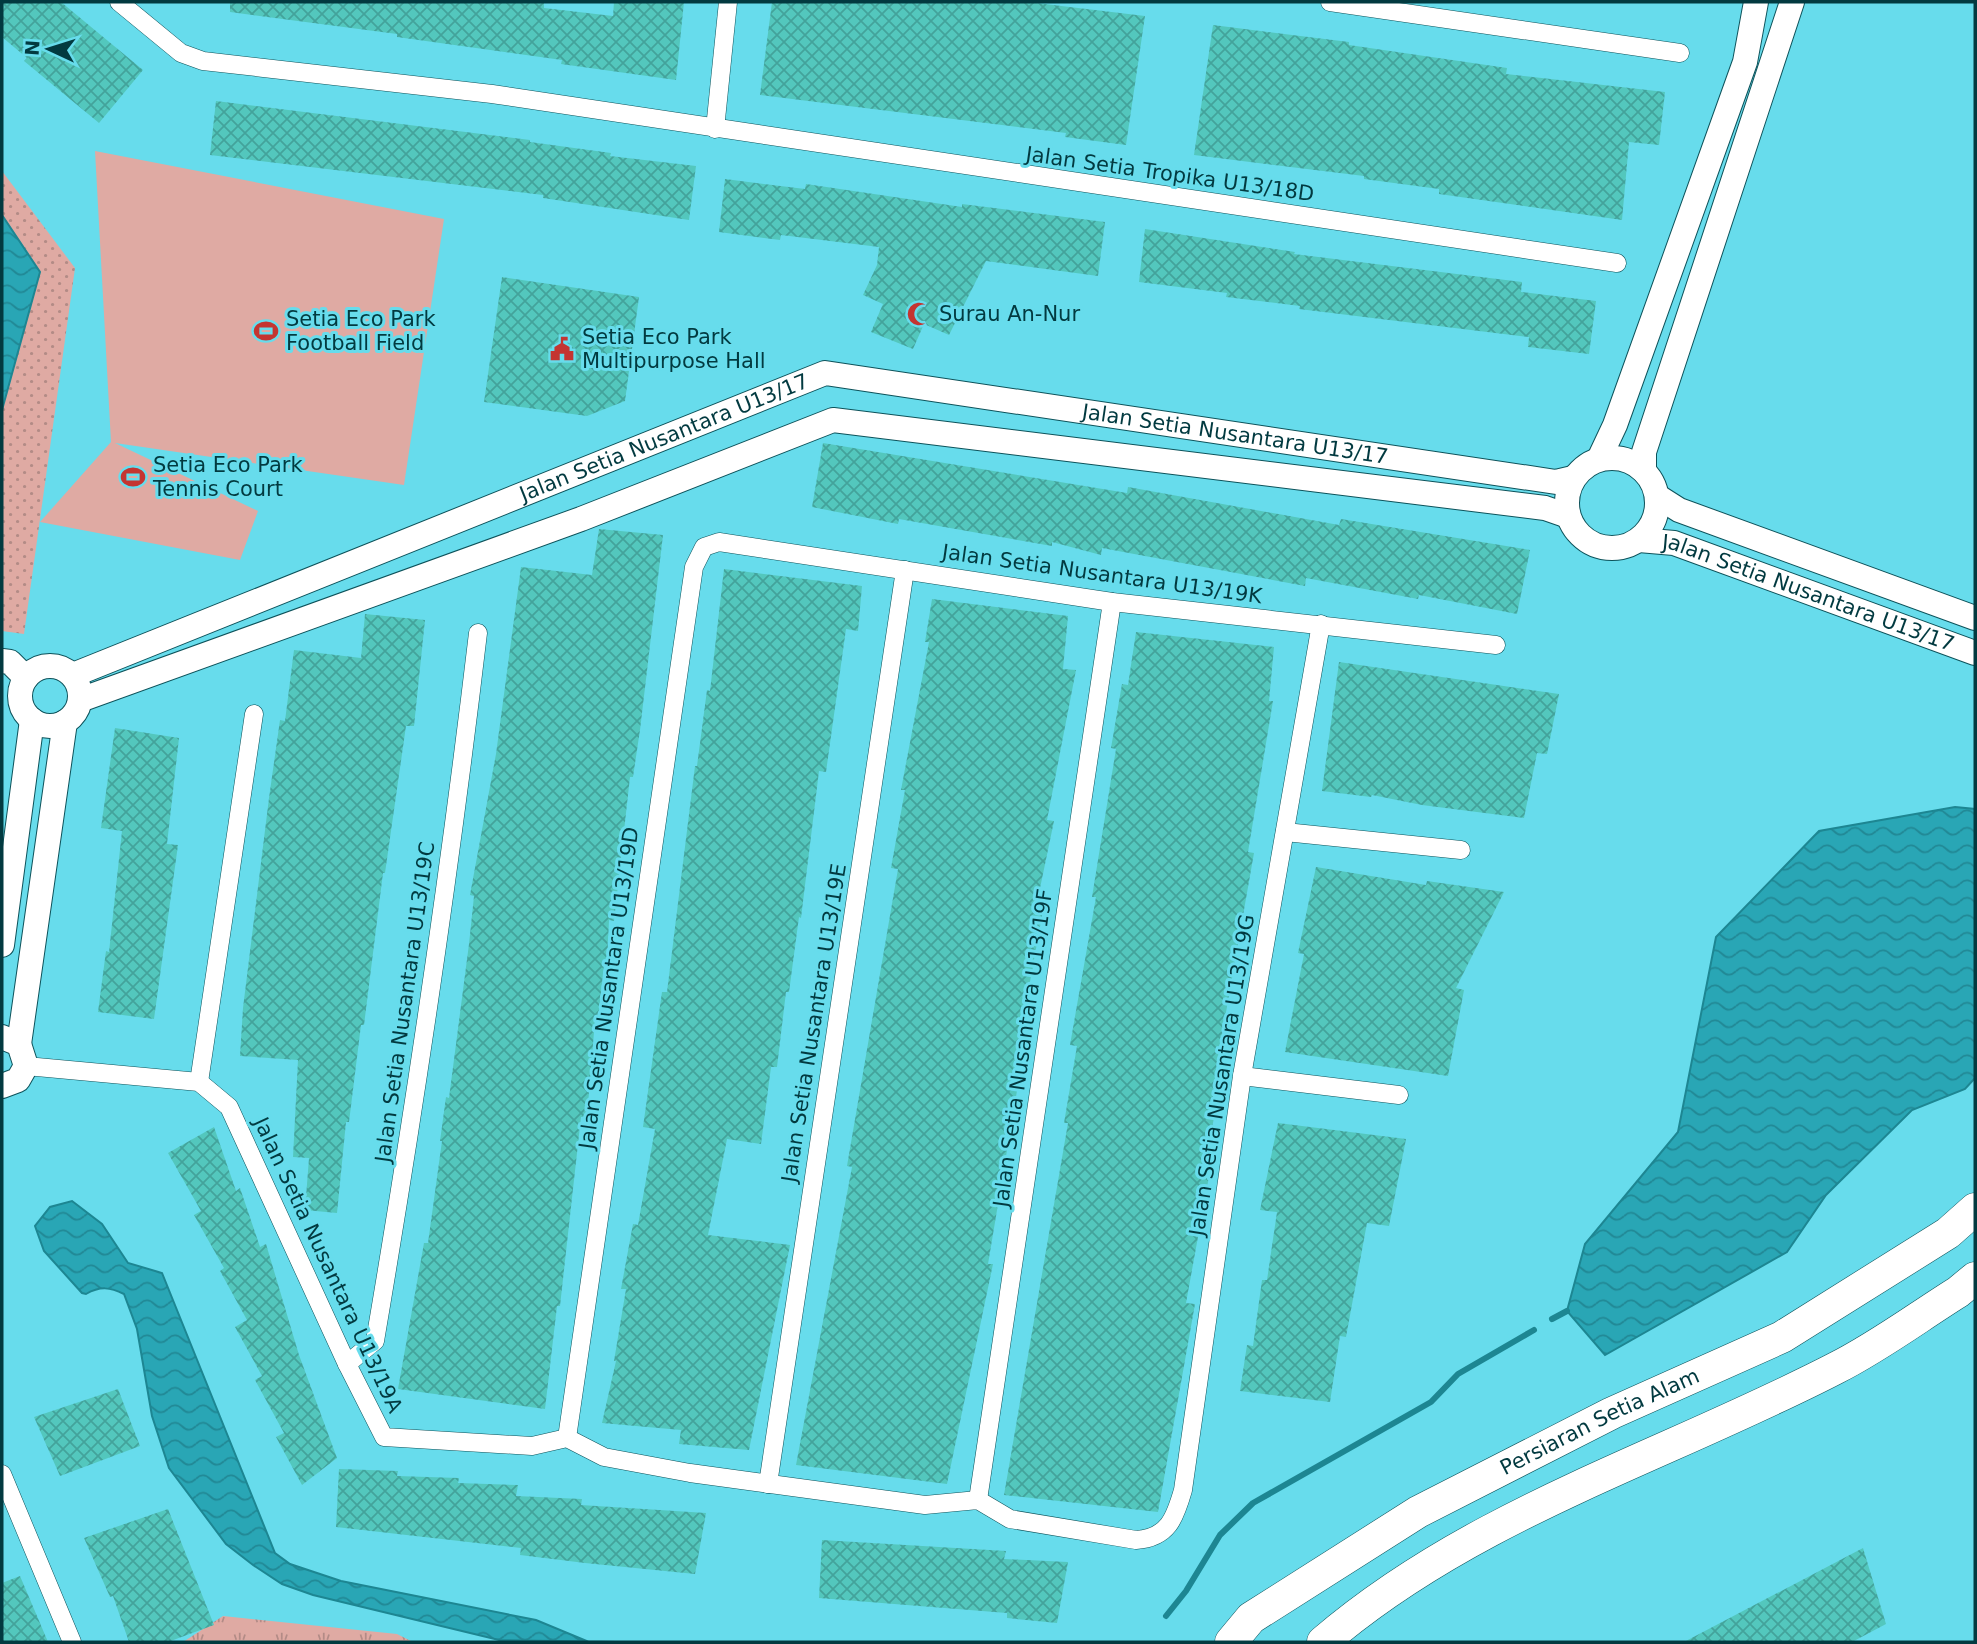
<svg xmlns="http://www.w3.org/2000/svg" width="1977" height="1644" viewBox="0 0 1977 1644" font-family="'DejaVu Sans',sans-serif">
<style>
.grass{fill:url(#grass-tufts)}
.park{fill:url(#park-dots)}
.pitch{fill:#dfaaa3}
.water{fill:url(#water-waves);stroke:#1d8692;stroke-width:2}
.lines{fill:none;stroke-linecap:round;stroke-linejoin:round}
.stream{stroke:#1d8692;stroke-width:6}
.building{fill:url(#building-cross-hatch)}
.street-casing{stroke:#0d525a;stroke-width:19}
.secondary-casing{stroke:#0d525a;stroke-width:26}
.highway-casing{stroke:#0d525a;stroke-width:33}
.street{stroke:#fff;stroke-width:18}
.secondary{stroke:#fff;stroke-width:24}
.highway{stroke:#fff;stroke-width:32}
.labels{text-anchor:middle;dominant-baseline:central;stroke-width:6;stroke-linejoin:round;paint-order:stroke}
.street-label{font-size:21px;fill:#023a40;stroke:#67dcec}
.poi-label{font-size:21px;fill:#023a40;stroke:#67dcec;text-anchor:start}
</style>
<defs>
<pattern id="grass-tufts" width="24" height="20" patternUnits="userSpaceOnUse" patternTransform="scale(1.75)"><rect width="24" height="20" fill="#dfaaa3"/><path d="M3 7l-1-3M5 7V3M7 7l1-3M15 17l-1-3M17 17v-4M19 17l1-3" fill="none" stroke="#b38b86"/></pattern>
<pattern id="park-dots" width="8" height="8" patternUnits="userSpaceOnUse" patternTransform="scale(1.75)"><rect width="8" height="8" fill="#dfaaa3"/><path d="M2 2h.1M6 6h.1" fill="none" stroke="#b38b86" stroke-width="1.8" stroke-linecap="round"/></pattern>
<pattern id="water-waves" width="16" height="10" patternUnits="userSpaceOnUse" patternTransform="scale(1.75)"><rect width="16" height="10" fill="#29a6b5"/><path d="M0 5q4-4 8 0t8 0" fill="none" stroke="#218895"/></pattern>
<pattern id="building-cross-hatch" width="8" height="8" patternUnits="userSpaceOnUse" patternTransform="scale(1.75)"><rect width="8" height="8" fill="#53c7bd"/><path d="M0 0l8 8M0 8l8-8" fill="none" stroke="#43a39b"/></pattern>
</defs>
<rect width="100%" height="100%" fill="#67dcec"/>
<polygon class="grass" points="223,1616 397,1634 413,1642 183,1642"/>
<polygon class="park" points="2,171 75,268 24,634 2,631"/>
<polygon class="pitch" points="95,151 444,219 404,485 115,443 258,511 240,560 40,522 111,442"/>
<g class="water">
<polygon points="2,215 40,272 2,410"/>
<polygon points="1955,807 1975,809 1975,1078 1965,1089 1912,1110 1826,1195 1787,1252 1605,1355 1567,1311 1585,1244 1678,1132 1716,937 1819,831"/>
<path d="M72 1201 102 1224 128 1263 162 1273 275 1553 290 1564 341 1581 536 1620 589 1642H616L499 1640 313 1595 282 1584 253 1565 226 1544 169 1468 152 1416 137 1329 124 1294C110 1287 100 1286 86 1294L82 1293 44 1251 35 1226 50 1207Z"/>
</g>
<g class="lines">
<g class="stream">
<polyline points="1552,1319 1567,1311"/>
<polyline points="1166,1616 1186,1591 1220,1535 1253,1503 1431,1402 1458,1374 1534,1330"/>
</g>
</g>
<g class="building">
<polygon points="2,2 61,2 143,70 99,123 24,61 27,58 2,37"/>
<polygon points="230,2 533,2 544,3 544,8 613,16 614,2 684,2 676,80 561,64 562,60 397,37 397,34 230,12"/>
<polygon points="772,2 1028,2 1145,16 1126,145 1065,137 1066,133 760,95"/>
<polygon points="1213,25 1349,42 1349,45 1507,68 1506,74 1665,92 1659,145 1629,142 1622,220 1439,194 1439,189 1364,179 1364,176 1194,155"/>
<polygon points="216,101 530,140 530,142 611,153 610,156 696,166 689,220 543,198 543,195 210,155"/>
<polygon points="725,179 805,189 806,184 962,207 962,204 1105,222 1098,276 986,261 949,335 924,324 913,349 871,332 883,304 863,295 877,265 879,247 781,235 780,240 719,232"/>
<polygon points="1145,229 1295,252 1294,254 1522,282 1521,292 1596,301 1589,354 1528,347 1529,337 1299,309 1300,306 1226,297 1227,293 1139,282"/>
<polygon points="502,277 639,297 625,401 587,416 484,402"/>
<polygon points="823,443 1127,493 1128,487 1339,525 1341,519 1530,550 1517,614 1419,595 1418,599 1306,578 1305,586 1102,548 1101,555 1052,542 1052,546 899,519 898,524 812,507"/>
<polygon points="599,529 663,535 640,730 633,777 630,777 614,921 609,920 607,965 604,964 598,1020 595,1020 587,1117 581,1117 560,1306 557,1306 545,1409 398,1389 424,1243 428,1243 442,1141 440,1141 446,1097 449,1098 469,944 474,896 470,895 496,754 521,567 592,575"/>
<polygon points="724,569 862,586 858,631 846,629 826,772 819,771 801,918 799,917 789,992 786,992 777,1067 771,1067 761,1144 727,1139 708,1235 790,1245 749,1450 679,1444 681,1430 602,1423 616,1361 614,1361 626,1289 621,1289 633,1224 638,1225 655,1129 643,1127 662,992 667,992 695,766 697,766 707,690 710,691"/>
<polygon points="932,599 1068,616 1063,669 1076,670 1047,820 1054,821 1039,893 1046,894 1019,1042 1025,1043 988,1264 993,1264 947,1484 796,1465 852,1167 847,1166 898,869 891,868 905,790 901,790 929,642 925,642"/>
<polygon points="365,614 425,620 414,726 406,726 385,873 383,873 364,1025 361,1025 349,1122 346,1122 337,1213 305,1210 309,1158 293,1157 298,1060 240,1056 243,1008 269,798 280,720 285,721 294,650 361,658"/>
<polygon points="1136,632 1274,647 1269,701 1273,701 1248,852 1254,853 1215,1075 1222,1076 1208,1149 1214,1149 1186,1303 1195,1304 1158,1512 1004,1495 1068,1123 1064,1123 1077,1046 1070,1045 1096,897 1092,897 1116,749 1111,748 1122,684 1128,685"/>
<polygon points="1339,662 1559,694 1547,754 1537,753 1524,818 1422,805 1372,795 1371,797 1322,791"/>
<polygon points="115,728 179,738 167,844 178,845 154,1019 98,1012 106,951 109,952 122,831 101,828"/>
<polygon points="1316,867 1426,885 1427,881 1504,892 1456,988 1464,990 1448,1076 1285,1052 1304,954 1298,953"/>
<polygon points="1278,1123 1406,1139 1389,1226 1367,1223 1346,1337 1340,1336 1330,1402 1240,1391 1247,1345 1253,1346 1262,1280 1267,1280 1277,1212 1260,1210"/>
<polygon points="214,1127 236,1191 240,1188 260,1247 266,1244 299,1355 337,1458 302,1485 276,1437 284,1433 255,1380 262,1376 235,1327 247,1320 220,1271 224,1268 194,1215 201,1211 168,1153"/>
<polygon points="118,1389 140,1446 60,1476 34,1417"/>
<polygon points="339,1469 398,1471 397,1476 459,1478 458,1483 518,1485 516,1496 582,1499 581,1505 706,1513 695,1574 585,1563 520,1555 521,1548 336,1527"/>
<polygon points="168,1509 214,1625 168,1642 129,1642 113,1596 110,1597 84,1538"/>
<polygon points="822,1540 1006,1551 1004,1559 1068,1562 1057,1623 1007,1618 1007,1613 819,1598"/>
<polygon points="1863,1548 1886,1624 1852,1642 1684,1642"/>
<polygon points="20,1576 48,1642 2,1642 2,1583"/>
</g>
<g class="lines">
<g class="street-casing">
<g id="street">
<polyline points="119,2 181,53 203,61 492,94 1617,263"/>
<polyline points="1330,2 1680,53"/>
<polyline points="715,129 728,2"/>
<polyline points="1285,832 1461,850"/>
<path d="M26 1066 199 1082 229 1107 347 1364 384 1437 532 1446 567 1438 604 1457 690 1473 925 1505 978 1500 1010 1519 1136 1540C1168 1538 1175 1518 1183 1490L1242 1076 1321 624"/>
<polyline points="1242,1076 1399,1095"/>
<polyline points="199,1082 254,714"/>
<path d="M347 1364 375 1341C415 1106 450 870 478 633"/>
<polyline points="567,1438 694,567 704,547 719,542 1112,602 1496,645"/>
<polyline points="2,1474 72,1642"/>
<polyline points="768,1484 905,570"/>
<polyline points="978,1500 1112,602"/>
</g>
</g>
<g class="secondary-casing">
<g id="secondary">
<circle cx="1612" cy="503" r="45"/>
<polyline points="1599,459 1615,425 1745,62 1756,2"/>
<polyline points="1644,471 1644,452 1792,2"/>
<polyline points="1657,496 1679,510 1975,618"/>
<path id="s1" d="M1639 540 1674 543 1975 653"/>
<polyline points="2,661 10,662 26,678"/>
<circle cx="50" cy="696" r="30"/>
<path id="s2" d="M73 675 825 373 1556 482 1573 478"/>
<polyline points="80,700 581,519 833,420 1545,508 1568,516"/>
<polyline points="2,945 32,720"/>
<polyline points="2,1037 19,1044 26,1066 18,1080 2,1086"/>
<polyline points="19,1044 65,722"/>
</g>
</g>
<g class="highway-casing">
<g id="highway">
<path id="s3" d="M1231 1642 1251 1618 1418 1512 1612 1413 1782 1337 1948 1233 1975 1209"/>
<path d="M1323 1642C1472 1514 1664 1457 1836 1368 1878 1347 1918 1317 1958 1292L1975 1278"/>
</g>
</g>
<use href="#street" class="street"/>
<use href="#secondary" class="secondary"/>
<use href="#highway" class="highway"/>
</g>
<defs>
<g id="mosque-bare" transform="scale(1.89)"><path d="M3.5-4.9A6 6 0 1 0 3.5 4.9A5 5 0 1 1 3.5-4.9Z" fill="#c43531" stroke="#67dcec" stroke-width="2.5" paint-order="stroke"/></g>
<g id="stadium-bare" transform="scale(1.89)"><path d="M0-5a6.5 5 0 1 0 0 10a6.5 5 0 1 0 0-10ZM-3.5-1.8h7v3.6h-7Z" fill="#c43531" stroke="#67dcec" stroke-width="2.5" paint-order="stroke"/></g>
<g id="civic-bare" transform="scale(1.89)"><path d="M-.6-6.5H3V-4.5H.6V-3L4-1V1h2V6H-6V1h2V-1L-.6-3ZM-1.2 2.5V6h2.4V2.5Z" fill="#c43531" stroke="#67dcec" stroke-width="2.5" paint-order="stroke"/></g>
</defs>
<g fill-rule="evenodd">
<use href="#mosque-bare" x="919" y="314"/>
<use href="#stadium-bare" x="266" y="331"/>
<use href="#civic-bare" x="562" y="349"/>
<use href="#stadium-bare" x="133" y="477"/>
</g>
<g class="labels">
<g class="street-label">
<text transform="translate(1170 174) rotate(8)">Jalan Setia Tropika U13/18D</text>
<text stroke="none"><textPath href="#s2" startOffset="1225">Jalan Setia Nusantara U13/17</textPath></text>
<text stroke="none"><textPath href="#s2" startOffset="637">Jalan Setia Nusantara U13/17</textPath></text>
<text transform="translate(1102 574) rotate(8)">Jalan Setia Nusantara U13/19K</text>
<text stroke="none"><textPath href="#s1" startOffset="178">Jalan Setia Nusantara U13/17</textPath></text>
<text transform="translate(609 988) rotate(-82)">Jalan Setia Nusantara U13/19D</text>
<text transform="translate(405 1002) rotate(-82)">Jalan Setia Nusantara U13/19C</text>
<text transform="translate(814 1023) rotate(-81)">Jalan Setia Nusantara U13/19E</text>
<text transform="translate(1023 1048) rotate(-82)">Jalan Setia Nusantara U13/19F</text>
<text transform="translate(1222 1075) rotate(-81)">Jalan Setia Nusantara U13/19G</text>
<text transform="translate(328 1265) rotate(65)">Jalan Setia Nusantara U13/19A</text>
<text stroke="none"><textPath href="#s3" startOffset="432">Persiaran Setia Alam</textPath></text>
</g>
<g class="poi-label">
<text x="939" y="314">Surau An-Nur</text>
<text x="286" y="319">Setia Eco Park<tspan x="286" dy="24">Football Field</tspan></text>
<text x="582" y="337">Setia Eco Park<tspan x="582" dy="24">Multipurpose Hall</tspan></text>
<text x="153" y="465">Setia Eco Park<tspan x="153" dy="24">Tennis Court</tspan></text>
</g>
</g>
<rect width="1977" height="1644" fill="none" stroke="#023a40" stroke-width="7"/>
<g transform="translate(49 49) rotate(274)" stroke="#67dcec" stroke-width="5" paint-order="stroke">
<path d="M0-5L12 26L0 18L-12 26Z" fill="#023a40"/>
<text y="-10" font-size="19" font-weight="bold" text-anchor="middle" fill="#023a40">N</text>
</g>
</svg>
